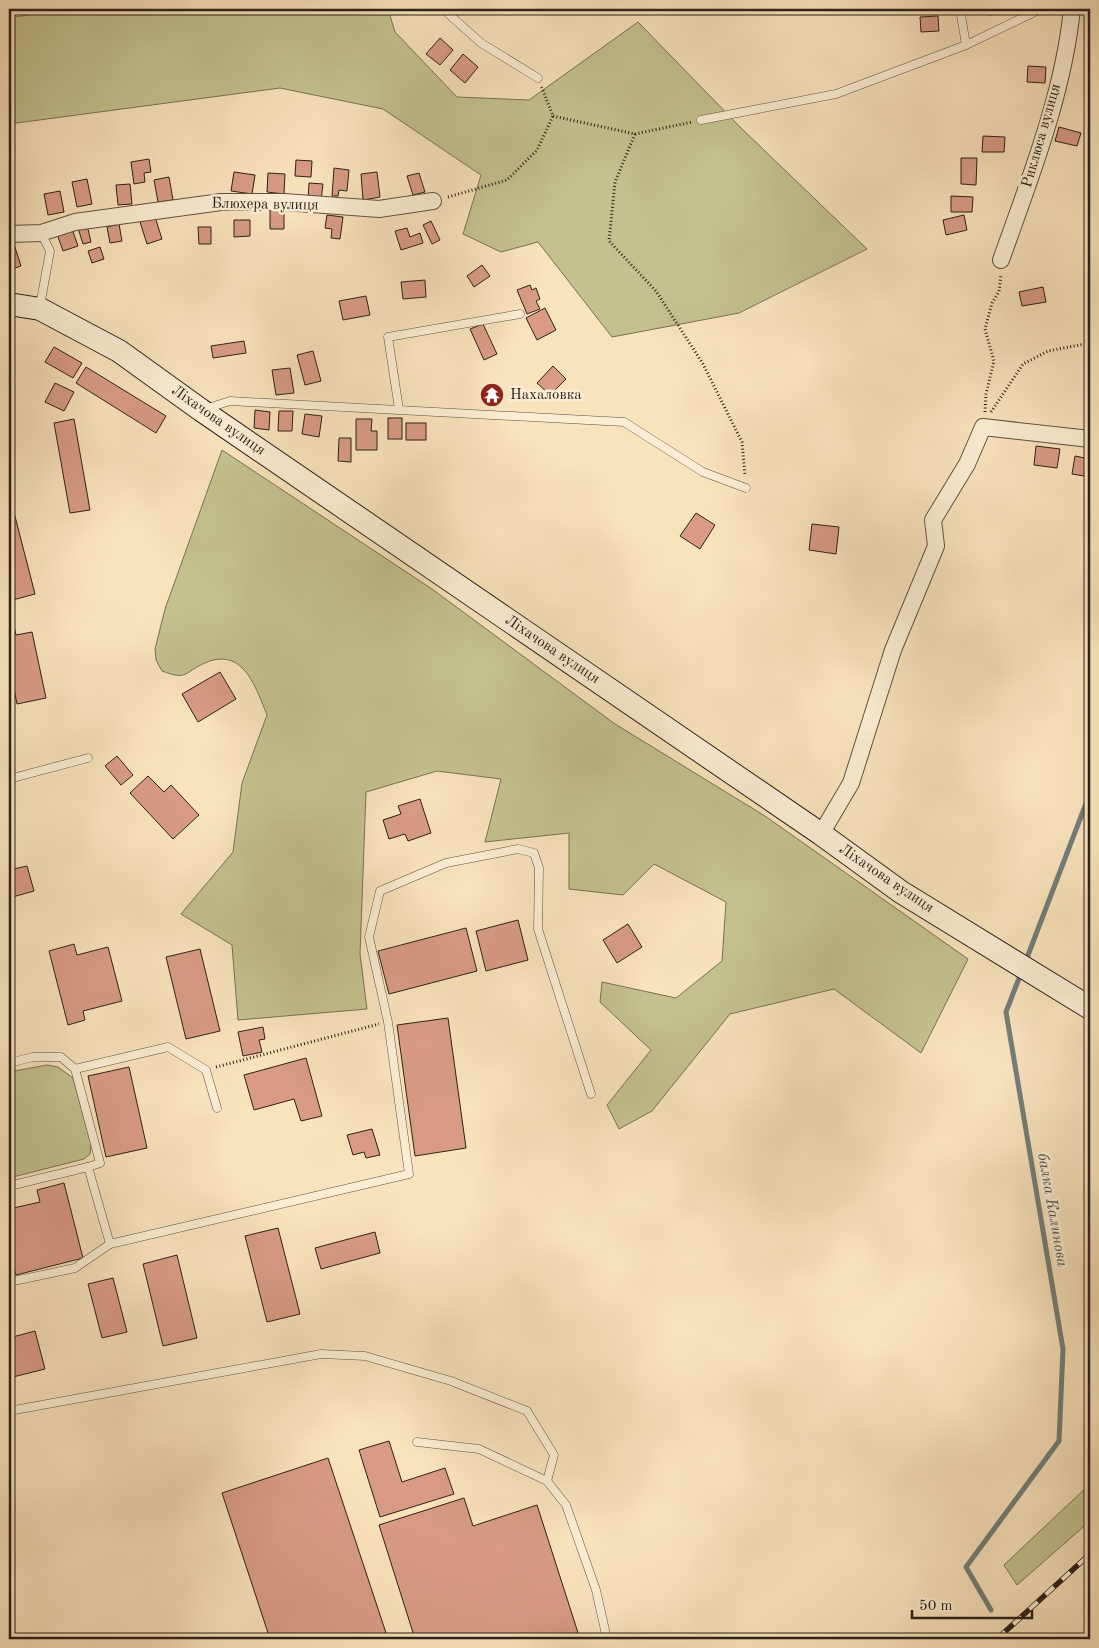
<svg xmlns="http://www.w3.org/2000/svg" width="1099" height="1648" viewBox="0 0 1099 1648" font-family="'Old Standard TT',serif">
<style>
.green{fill:#c3c28e;stroke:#777254}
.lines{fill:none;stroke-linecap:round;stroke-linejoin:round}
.stream{stroke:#727e7a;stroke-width:5}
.building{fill:#d99b86;stroke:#2b2119}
.lane-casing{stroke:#5e5242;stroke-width:9}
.street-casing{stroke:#5e5242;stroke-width:18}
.secondary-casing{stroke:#2b2119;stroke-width:24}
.path{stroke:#2b2119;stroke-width:3;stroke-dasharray:1 2.5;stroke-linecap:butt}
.lane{stroke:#fbedd4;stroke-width:8}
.street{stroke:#fbedd4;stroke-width:16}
.secondary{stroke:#fbedd4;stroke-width:22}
.rail-casing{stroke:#2b2119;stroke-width:5.5}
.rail{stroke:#fbedd4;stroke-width:4;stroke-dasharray:11;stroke-linecap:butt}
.labels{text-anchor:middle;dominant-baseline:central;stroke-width:5;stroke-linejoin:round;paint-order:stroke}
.street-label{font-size:15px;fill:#2b2119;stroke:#fbedd4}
.poi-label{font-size:15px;fill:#2b2119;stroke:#fbedd4;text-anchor:start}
.water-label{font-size:16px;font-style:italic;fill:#4f504a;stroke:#fbedd4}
</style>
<rect width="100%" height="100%" fill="#f9e3bd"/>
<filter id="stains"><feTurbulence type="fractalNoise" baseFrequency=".004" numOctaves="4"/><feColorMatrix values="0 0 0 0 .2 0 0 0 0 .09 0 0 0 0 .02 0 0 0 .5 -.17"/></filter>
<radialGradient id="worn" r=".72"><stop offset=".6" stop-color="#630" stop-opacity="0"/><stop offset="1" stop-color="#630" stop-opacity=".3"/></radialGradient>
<g class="green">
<polygon points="66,9 388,9 395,32 457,97 529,100 638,22 740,127 867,249 739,313 612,337 538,242 501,252 463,234 481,175 383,109 280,88 9,124 9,18"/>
<path d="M222 450 432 589 615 724 765 816 968 959 921 1053 834 989 730 1014 652 1111 619 1129 607 1105 651 1050 600 1002 602 982 676 998 722 961 726 902 654 864 623 895 569 889V833L485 842 501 779 437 771 366 792 360 954 367 1009 238 1020 232 945 181 914 233 852 242 783 267 715C256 688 243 646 205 663 184 672 188 681 162 671L156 660 155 649 165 609Z"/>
<polygon points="47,1065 58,1067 73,1078 91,1144 90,1154 84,1159 9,1178 9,1072"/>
<polygon points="1090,1484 1090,1521 1017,1585 1004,1565"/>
</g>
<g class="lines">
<g class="stream">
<polyline points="1025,963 1090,793"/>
<polyline points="991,1610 966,1567 1059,1441 1063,1349 1006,1012 1021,973"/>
</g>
</g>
<g class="building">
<polygon points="974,9 991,9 991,15 973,13"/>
<polygon points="938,16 939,31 921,32 920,17"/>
<polygon points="440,38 453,50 440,65 426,54"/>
<polygon points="463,54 478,67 465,83 450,70"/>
<polygon points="1028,66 1046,67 1045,83 1027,82"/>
<polygon points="1089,66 1090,66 1090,79 1087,79"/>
<polygon points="1059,127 1081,133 1077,146 1055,141"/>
<polygon points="983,136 1005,137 1004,152 982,152"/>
<polygon points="961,158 977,158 976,185 961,184"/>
<polygon points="149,159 151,172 144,173 145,182 134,184 131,162"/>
<polygon points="296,160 312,161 311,177 295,176"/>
<polygon points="334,168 349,170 347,191 339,190 338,196 332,196"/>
<polygon points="234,172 255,175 252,194 231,191"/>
<polygon points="377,172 380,197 363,200 361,174"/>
<polygon points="268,173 285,174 284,194 267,192"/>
<polygon points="419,173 425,192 413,195 407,176"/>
<polygon points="169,177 173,200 158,202 154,180"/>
<polygon points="87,179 92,204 77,207 72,182"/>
<polygon points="309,183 323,184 321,201 308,200"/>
<polygon points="130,184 132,204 118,205 116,185"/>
<polygon points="60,191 64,212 48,215 44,194"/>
<polygon points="951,196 973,197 972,212 951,212"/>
<polygon points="270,210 284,211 284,229 270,229"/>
<polygon points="327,215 343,217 340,239 331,238 332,229 325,228"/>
<polygon points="964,215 967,230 946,235 943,220"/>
<polygon points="155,217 162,239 147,244 140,222"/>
<polygon points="234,220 250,220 250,236 234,237"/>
<polygon points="431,221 440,240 432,244 423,225"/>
<polygon points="119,224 122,241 110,243 107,227"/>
<polygon points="87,225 91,242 83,244 78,228"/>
<polygon points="198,227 211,227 211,244 199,244"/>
<polygon points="407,228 410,237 420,233 423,243 401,250 395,231"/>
<polygon points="72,229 78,246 63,251 57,234"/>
<polygon points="13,241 21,266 9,270 9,242"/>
<polygon points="100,247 104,259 92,263 88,251"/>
<polygon points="482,265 490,276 474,287 467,276"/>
<polygon points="425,280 426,297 403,299 401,282"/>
<polygon points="530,285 532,290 536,288 540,299 536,301 540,309 527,314 517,290"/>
<polygon points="1043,287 1046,302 1022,306 1019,292"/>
<polygon points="366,296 370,315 343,320 339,301"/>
<polygon points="545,308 556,330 537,340 526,318"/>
<polygon points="483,324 497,354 484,360 470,329"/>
<polygon points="244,341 246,353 213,358 211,346"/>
<polygon points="54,347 82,363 73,378 45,362"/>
<polygon points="313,351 321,381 305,385 297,355"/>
<polygon points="553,366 566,379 550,395 537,383"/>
<polygon points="86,367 166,416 156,433 76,383"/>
<polygon points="290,368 294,393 276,395 272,370"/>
<polygon points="55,383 74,392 64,411 45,402"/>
<polygon points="255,410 270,412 269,430 254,428"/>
<polygon points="279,411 293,411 292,431 278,431"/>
<polygon points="305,414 322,416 319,437 302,434"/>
<rect x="388" y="418" width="14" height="21"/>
<polygon points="74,419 90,510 70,513 54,423"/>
<polygon points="356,419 372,419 371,431 377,431 377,450 356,450"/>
<rect x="406" y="423" width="20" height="17"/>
<polygon points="339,438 351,438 351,462 338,461"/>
<polygon points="1036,446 1060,449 1057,468 1034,465"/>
<polygon points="1075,456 1090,459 1090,477 1072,474"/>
<polygon points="9,493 35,594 9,601"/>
<polygon points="696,513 715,525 700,549 680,536"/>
<polygon points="812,524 839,527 836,554 809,550"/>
<polygon points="14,626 16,635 32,632 46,698 17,704 9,663 9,627"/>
<polygon points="220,672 236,699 198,722 182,694"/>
<polygon points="117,756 133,775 121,785 105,766"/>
<polygon points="148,776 164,792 171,785 199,815 173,839 130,793"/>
<polygon points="420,799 431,833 408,841 405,834 389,839 383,820 401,814 398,806"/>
<polygon points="27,866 34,891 9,898 9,870"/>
<polygon points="518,920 528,960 486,971 476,931"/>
<polygon points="628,924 642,947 617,963 603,940"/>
<polygon points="466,928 477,971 389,994 378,951"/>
<polygon points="74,944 77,955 108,947 122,1001 83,1011 85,1020 68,1025 49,951"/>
<polygon points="200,949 220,1031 186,1039 166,957"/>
<polygon points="448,1018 466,1148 415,1156 397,1025"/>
<polygon points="263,1027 265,1039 259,1040 262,1052 243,1056 238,1032"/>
<polygon points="306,1058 322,1116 301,1121 294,1099 254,1110 244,1075"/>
<polygon points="129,1067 147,1148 106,1157 88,1076"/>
<polygon points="372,1129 380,1155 366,1158 364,1152 353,1155 347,1135"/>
<polygon points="64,1183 83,1258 16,1275 9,1252 9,1209 40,1202 37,1190"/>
<polygon points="278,1228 300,1314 267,1322 245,1236"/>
<polygon points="375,1232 380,1253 321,1269 315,1248"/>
<polygon points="177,1255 197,1338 163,1346 143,1264"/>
<polygon points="113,1278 127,1332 102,1338 88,1284"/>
<polygon points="35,1331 45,1369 9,1378 9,1338"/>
<polygon points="389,1441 402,1482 445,1468 454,1494 380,1517 359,1450"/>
<polygon points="328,1458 388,1639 270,1639 222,1493"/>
<polygon points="464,1498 473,1526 537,1505 580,1639 415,1639 379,1525"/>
</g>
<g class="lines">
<g class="lane-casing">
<g id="lane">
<polyline points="443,9 481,43 538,78"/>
<polyline points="960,9 966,45"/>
<polyline points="701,120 836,94 966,45 1041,9"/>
<polyline points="40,306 50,251 41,233"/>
<polyline points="205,409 230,401 624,422 703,472 746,488"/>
<polyline points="399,409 388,337 520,314"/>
<polyline points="9,779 88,758"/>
<polyline points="9,1063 33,1057 61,1057 75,1069 168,1047 206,1070 217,1108"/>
<polyline points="75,1069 100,1163 88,1167 110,1244 409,1174 388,1022 369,937 380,891 446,863 518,849 534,853 539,868 538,929 591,1094"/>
<polyline points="9,1186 88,1167"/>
<polyline points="9,1282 75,1268 110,1244"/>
<polyline points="9,1411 321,1354 365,1356 451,1381 527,1411 554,1455 547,1481"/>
<polyline points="417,1442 479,1449 547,1481 566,1505 596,1590 607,1639"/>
</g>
</g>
<g class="street-casing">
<g id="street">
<polyline points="9,234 41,233 75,222 221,202 284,202 379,209 433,201"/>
<path d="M1001 260C1030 178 1063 96 1072 9"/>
<polyline points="821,834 851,783 893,650 936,546 933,520 967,464 983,427 1090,439"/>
</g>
</g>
<g class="secondary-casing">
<polyline id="secondary" points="9,304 40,309 119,351 201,410 821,834 901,892 1090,1008"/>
</g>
<g class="path">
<polyline points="553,116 635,134 692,122"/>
<polyline points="635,134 615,182 609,241 656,291 703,364 742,442 745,475"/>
<polyline points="448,197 507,180 537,150 553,116 541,86"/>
<polyline points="985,412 986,394 994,361 985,329 992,303 999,292 1001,274"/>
<polyline points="991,412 1023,364 1048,351 1090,343"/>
<polyline points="216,1067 379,1024"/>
</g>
<use href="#lane" class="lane"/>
<use href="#street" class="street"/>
<use href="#secondary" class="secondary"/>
<g class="rail-casing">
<polyline id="rail" points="997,1639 1090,1554"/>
</g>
<use href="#rail" class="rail"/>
</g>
<defs>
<g id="temple-disc" transform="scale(1.25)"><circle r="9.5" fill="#8f2418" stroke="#fbedd4"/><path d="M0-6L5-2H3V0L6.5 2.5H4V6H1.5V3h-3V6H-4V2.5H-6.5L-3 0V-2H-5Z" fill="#fff"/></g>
</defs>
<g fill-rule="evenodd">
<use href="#temple-disc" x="492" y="395"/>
</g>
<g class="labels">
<g class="street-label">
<text transform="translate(1042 136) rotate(-74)">Риклюса вулиця</text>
<text transform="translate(265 205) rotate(1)">Блюхера вулиця</text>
<text transform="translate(218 421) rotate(35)">Ліхачова вулиця</text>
<text transform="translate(552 650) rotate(34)">Ліхачова вулиця</text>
<text transform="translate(886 879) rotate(34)">Ліхачова вулиця</text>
</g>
<g class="poi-label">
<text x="510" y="395">Нахаловка</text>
</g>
<g class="water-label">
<text transform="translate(1052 1210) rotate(80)">балка Калинова</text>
</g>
</g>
<rect width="1099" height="1648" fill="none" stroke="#f9e3bd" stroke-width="30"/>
<rect x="10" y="10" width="1079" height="1628" fill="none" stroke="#2b2119" stroke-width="2.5"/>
<rect x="15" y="15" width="1069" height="1618" fill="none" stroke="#2b2119"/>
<path d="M912 1610v8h120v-8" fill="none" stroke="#2b2119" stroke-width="2.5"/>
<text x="919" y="1610" font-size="15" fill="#2b2119" stroke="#fbedd4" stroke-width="4" paint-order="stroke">50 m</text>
<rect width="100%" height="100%" filter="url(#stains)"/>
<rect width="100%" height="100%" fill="url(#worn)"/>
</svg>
